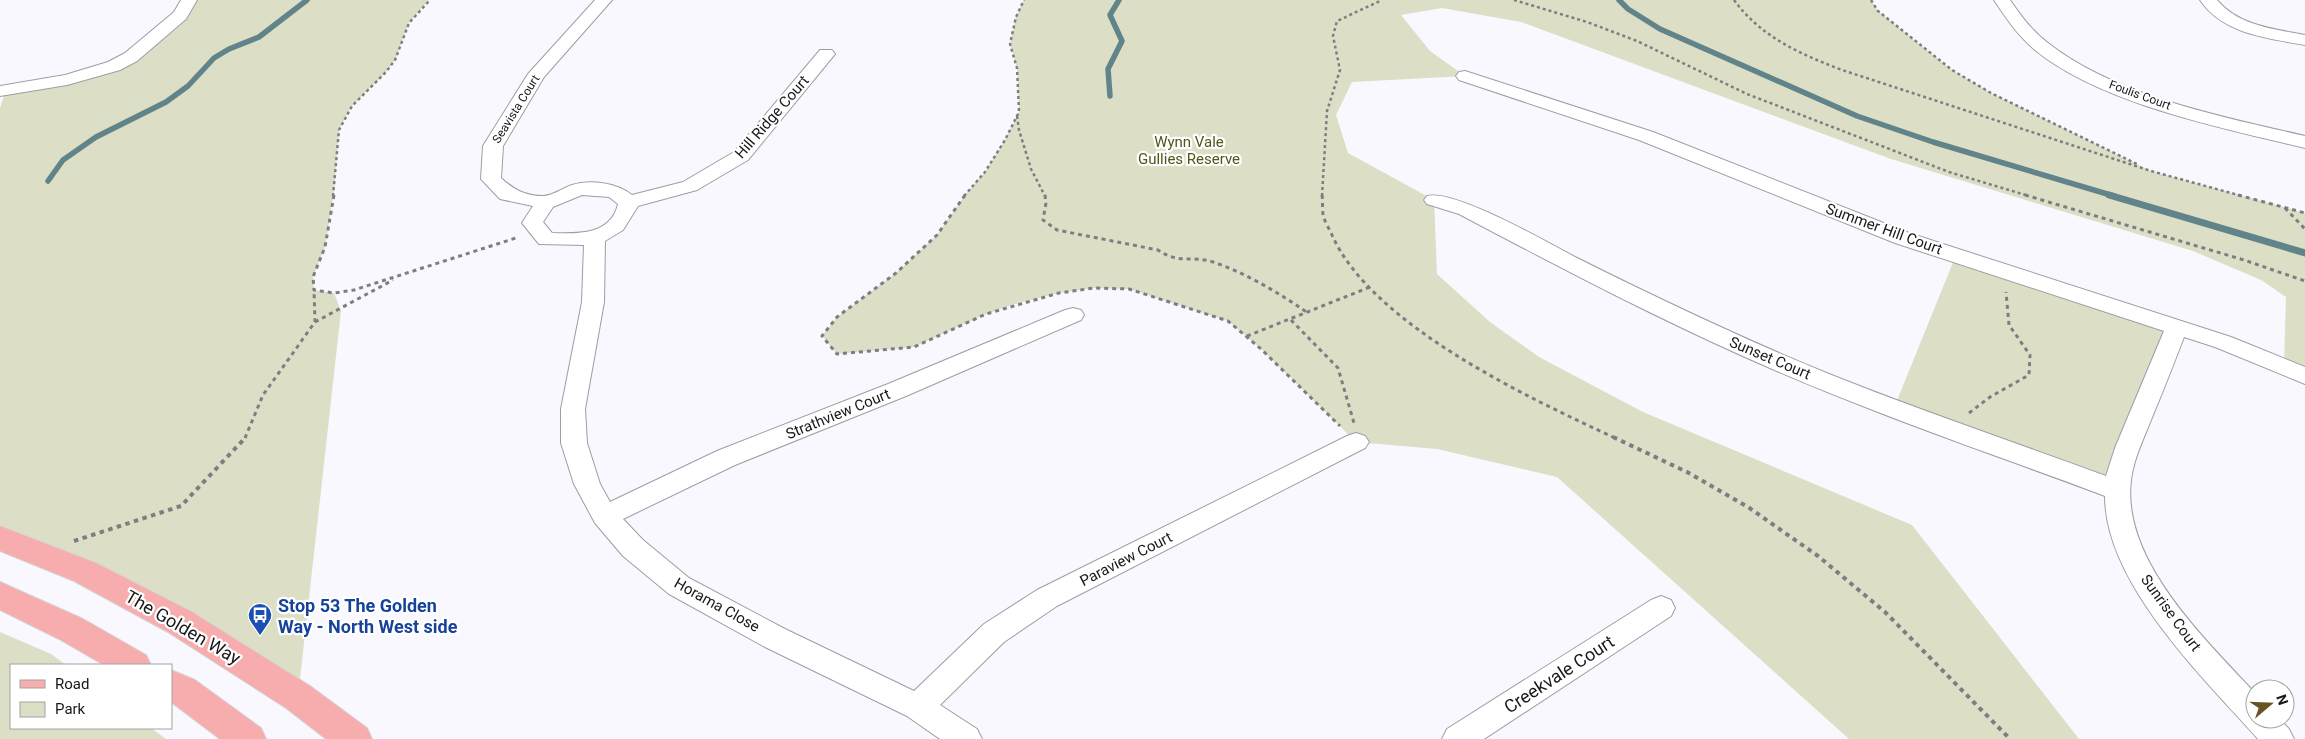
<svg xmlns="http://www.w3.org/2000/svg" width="2305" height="739" viewBox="0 0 2305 739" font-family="Roboto,sans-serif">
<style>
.green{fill:#dcdfc6}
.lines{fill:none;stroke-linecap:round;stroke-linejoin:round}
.stream-far1{stroke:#61848a;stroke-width:5.5}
.stream{stroke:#61848a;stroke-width:7}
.minor-casing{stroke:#9d9ea4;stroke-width:2}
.primary-casing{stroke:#d5d5d6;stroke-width:2}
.path-far2{stroke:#7e7e82;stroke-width:2.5;stroke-dasharray:3 3;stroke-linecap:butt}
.path-far1{stroke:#7e7e82;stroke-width:3;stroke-dasharray:4 4;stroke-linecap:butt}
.path{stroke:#7e7e82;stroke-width:4;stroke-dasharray:4.5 4.5;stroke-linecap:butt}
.minor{fill:#fff;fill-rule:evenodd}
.primary{fill:#f7adae;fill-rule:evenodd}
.labels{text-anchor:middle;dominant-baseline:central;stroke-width:4.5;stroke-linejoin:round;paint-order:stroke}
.far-street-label{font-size:12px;fill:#18181b;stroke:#fff}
.street-label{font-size:15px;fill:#18181b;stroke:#fff}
.park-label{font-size:15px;fill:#525719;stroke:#fff}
.near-transit-label{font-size:18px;font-weight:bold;fill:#164399;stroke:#fff;text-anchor:start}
.near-street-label{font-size:18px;fill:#18181b;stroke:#fff}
</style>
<rect width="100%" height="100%" fill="#f8f8fe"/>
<g class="green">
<polygon points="189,0 429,0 409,23 395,60 386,72 352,106 339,130 334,192 325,247 313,277 314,290 334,293 341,311 298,697 0,538 0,108 6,90 114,66"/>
<polygon points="1024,0 1871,0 1878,11 1952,70 1991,93 2151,171 2305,213 2305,376 2284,366 2286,297 2261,280 2193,251 1891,159 1521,22 1442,8 1401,15 1430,51 1465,76 1352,82 1336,115 1348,153 1434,200 1437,274 1490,322 1539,357 1643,412 1912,525 2079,739 1849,739 1557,477 1437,449 1356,442 1261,349 1228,321 1129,289 1094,288 1059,293 1015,304 986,314 914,347 837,354 822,336 837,317 896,273 937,235 965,195 985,172 1005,140 1019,112 1017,68 1010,44 1016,17"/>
<polygon points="1956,255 2177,327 2117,490 1894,408"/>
<polygon points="0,632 51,654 66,665 11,665 11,728 151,728 166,739 0,739"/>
</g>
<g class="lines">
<g class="stream-far1">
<polyline points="1619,0 1628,9 1660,29 1857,116 1933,142 2114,196"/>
<polyline points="1110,96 1108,69 1122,41 1110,15 1119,0"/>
<polyline points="48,181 63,160 96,137 166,102 188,86 214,58 229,49 259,37 307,0"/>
</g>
<polyline class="stream" points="2109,195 2305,253"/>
<g class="minor-casing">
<g id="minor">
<polygon points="181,0 197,0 186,19 137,61 120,70 67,85 0,96 0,86 65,75 108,62 125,53 174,12"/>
<path d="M595 0H612L544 77 503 146 501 178C513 189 525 196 543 196 552 196 563 188 572 185 590 179 617 183 632 195L683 182 734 152 820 50H832L835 54 748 160 697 190 638 206 623 230 605 241 604 302 585 409 587 443 600 484 610 502 717 451 888 384 1065 310 1073 308 1081 310 1084 315 1081 320 906 396 735 465 623 519 643 540 689 578 785 629 914 691 984 624 1037 590 1347 436 1356 433 1365 436 1369 442 1365 448 1057 606 1004 642 940 705 977 729 982 739H940L907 716 765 647 669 594 623 556 595 523 574 484 561 443V409L582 302 584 245 539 244 522 223 533 206 500 199 481 179 483 146 528 74ZM582 195 609 197 618 204C611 235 578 234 552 233L543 222 553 207Z"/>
<path d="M1994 0H2010C2021 16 2032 31 2048 43 2115 96 2223 117 2305 136V148C2223 128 2101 104 2035 50 2018 36 2006 18 1994 0Z"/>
<path d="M2200 0H2217C2239 26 2274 29 2305 35V45C2267 38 2223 34 2200 0Z"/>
<path d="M1465 71 1653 132 1909 233 2231 337 2305 367V384L2215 347 2184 337C2174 363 2164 389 2153 415 2145 436 2134 457 2131 480 2121 560 2205 639 2255 693V719H2280L2289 729 2294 739H2258C2204 678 2105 584 2105 496 1993 454 1880 416 1770 368 1664 322 1561 268 1459 214L1427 204 1424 200 1427 196C1455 189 1546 242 1575 257 1659 299 1743 339 1829 374 1921 411 2014 442 2106 476L2115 448 2164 331 1895 243 1639 140 1459 80 1456 76 1459 72Z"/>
<polygon points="1661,596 1671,600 1675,608 1671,616 1484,739 1442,739 1447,729 1651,600"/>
</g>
</g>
<g class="primary-casing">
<g id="primary">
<polygon points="0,526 96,563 192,612 310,686 367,728 372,739 326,739 286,708 168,632 74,581 0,551"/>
<polygon points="0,582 83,619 146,655 151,665 104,665 59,639 0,610"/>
<polygon points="171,670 195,680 261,728 266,739 220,739 171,702"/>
</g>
</g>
<g class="path-far2">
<polyline points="1514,0 1587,22 1637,41 1747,94 1949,172 2029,196"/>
<path d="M1734 0C1761 37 1800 54 1842 70L2151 171 2242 196"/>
<polyline points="1871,0 1878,11 1952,70 1991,93 2139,165"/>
<polyline points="1017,116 1019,130 1031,169 1045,196"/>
<polyline points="333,196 339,130 352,106 386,72 395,60 409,23 430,0"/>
<polyline points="964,196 985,172 1005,140 1019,112 1017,68 1010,44 1016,17 1024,0"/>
<polyline points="1322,196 1327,111 1340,70 1333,36 1337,21 1382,0"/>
</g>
<g class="path-far1">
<polyline points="334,195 325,247 313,277 314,290 334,293 354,290 519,237"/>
<polyline points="965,195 937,235 896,273 837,317 822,336 837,354 914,347 986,314 1059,293 1094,288 1129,289 1228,321 1261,349 1340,426"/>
<path d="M1045 195 1046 203 1043 220 1057 230 1158 250C1180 265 1192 255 1213 262 1246 273 1279 293 1308 313"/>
<path d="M1322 195C1323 201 1322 208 1323 214 1324 221 1329 228 1332 235 1372 325 1529 398 1615 438"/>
<polyline points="2025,195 2244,260 2305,281"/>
<polyline points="2238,195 2305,213"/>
<polyline points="2285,208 2305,229"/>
<polyline points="1291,320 1338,368 1354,423"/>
<polyline points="315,322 393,280"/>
<polyline points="1247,336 1370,287"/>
<polyline points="1969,413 1990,397 2029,375 2030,355 2009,325 2006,292"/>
<polyline points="245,438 263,395 315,322 314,290"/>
</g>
<g class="path">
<polyline points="1613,437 1687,472 1748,507 1818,556 1885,612 2010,739"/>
<polyline points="74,541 181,506 246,437"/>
</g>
<use href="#minor" class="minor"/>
<use href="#primary" class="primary"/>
</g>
<defs>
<g id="bus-pin" transform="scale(1.25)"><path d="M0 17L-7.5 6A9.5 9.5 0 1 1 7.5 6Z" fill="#1a4fb4" stroke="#fff"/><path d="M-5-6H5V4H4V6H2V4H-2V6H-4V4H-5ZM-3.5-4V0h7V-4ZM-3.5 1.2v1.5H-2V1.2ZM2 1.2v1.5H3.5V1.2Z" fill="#fff"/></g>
</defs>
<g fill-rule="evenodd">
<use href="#bus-pin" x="260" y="615"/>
</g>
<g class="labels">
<g class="far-street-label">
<text transform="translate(2140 95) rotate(20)">Foulis Court</text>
<text transform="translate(516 109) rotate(-58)">Seavista Court</text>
</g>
<g class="street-label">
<text transform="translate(772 117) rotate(-49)">Hill Ridge Court</text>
<text transform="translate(1884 229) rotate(20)">Summer Hill Court</text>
<text transform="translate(1770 358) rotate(23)">Sunset Court</text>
<text transform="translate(838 414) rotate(-22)">Strathview Court</text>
<text transform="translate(1126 559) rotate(-27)">Paraview Court</text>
<text transform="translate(717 605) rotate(29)">Horama Close</text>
<text transform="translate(2171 613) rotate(54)">Sunrise Court</text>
</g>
<g class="park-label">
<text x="1189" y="142">Wynn Vale<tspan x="1189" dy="17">Gullies Reserve</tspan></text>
</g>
<g class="near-transit-label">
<text x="278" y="605">Stop 53 The Golden<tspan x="278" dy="21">Way - North West side</tspan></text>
</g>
<g class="near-street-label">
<text transform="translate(183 627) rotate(30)">The Golden Way</text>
<text transform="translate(1559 674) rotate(-33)">Creekvale Court</text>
</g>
</g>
<rect x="10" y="664" width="162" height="65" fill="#ffffff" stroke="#a3a3a4"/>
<rect x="20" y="680" width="25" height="8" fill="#f7adae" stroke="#a3a3a4"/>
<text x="55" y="689" font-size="15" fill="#18181b">Road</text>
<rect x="20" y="702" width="25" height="15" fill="#dcdfc6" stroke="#a3a3a4"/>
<text x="55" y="714" font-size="15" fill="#18181b">Park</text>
<g transform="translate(2270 704) rotate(71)"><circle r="24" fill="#ffffff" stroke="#a3a3a4"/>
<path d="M0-4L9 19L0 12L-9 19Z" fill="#675422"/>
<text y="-8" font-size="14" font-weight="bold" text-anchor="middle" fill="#18181b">N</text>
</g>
</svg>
